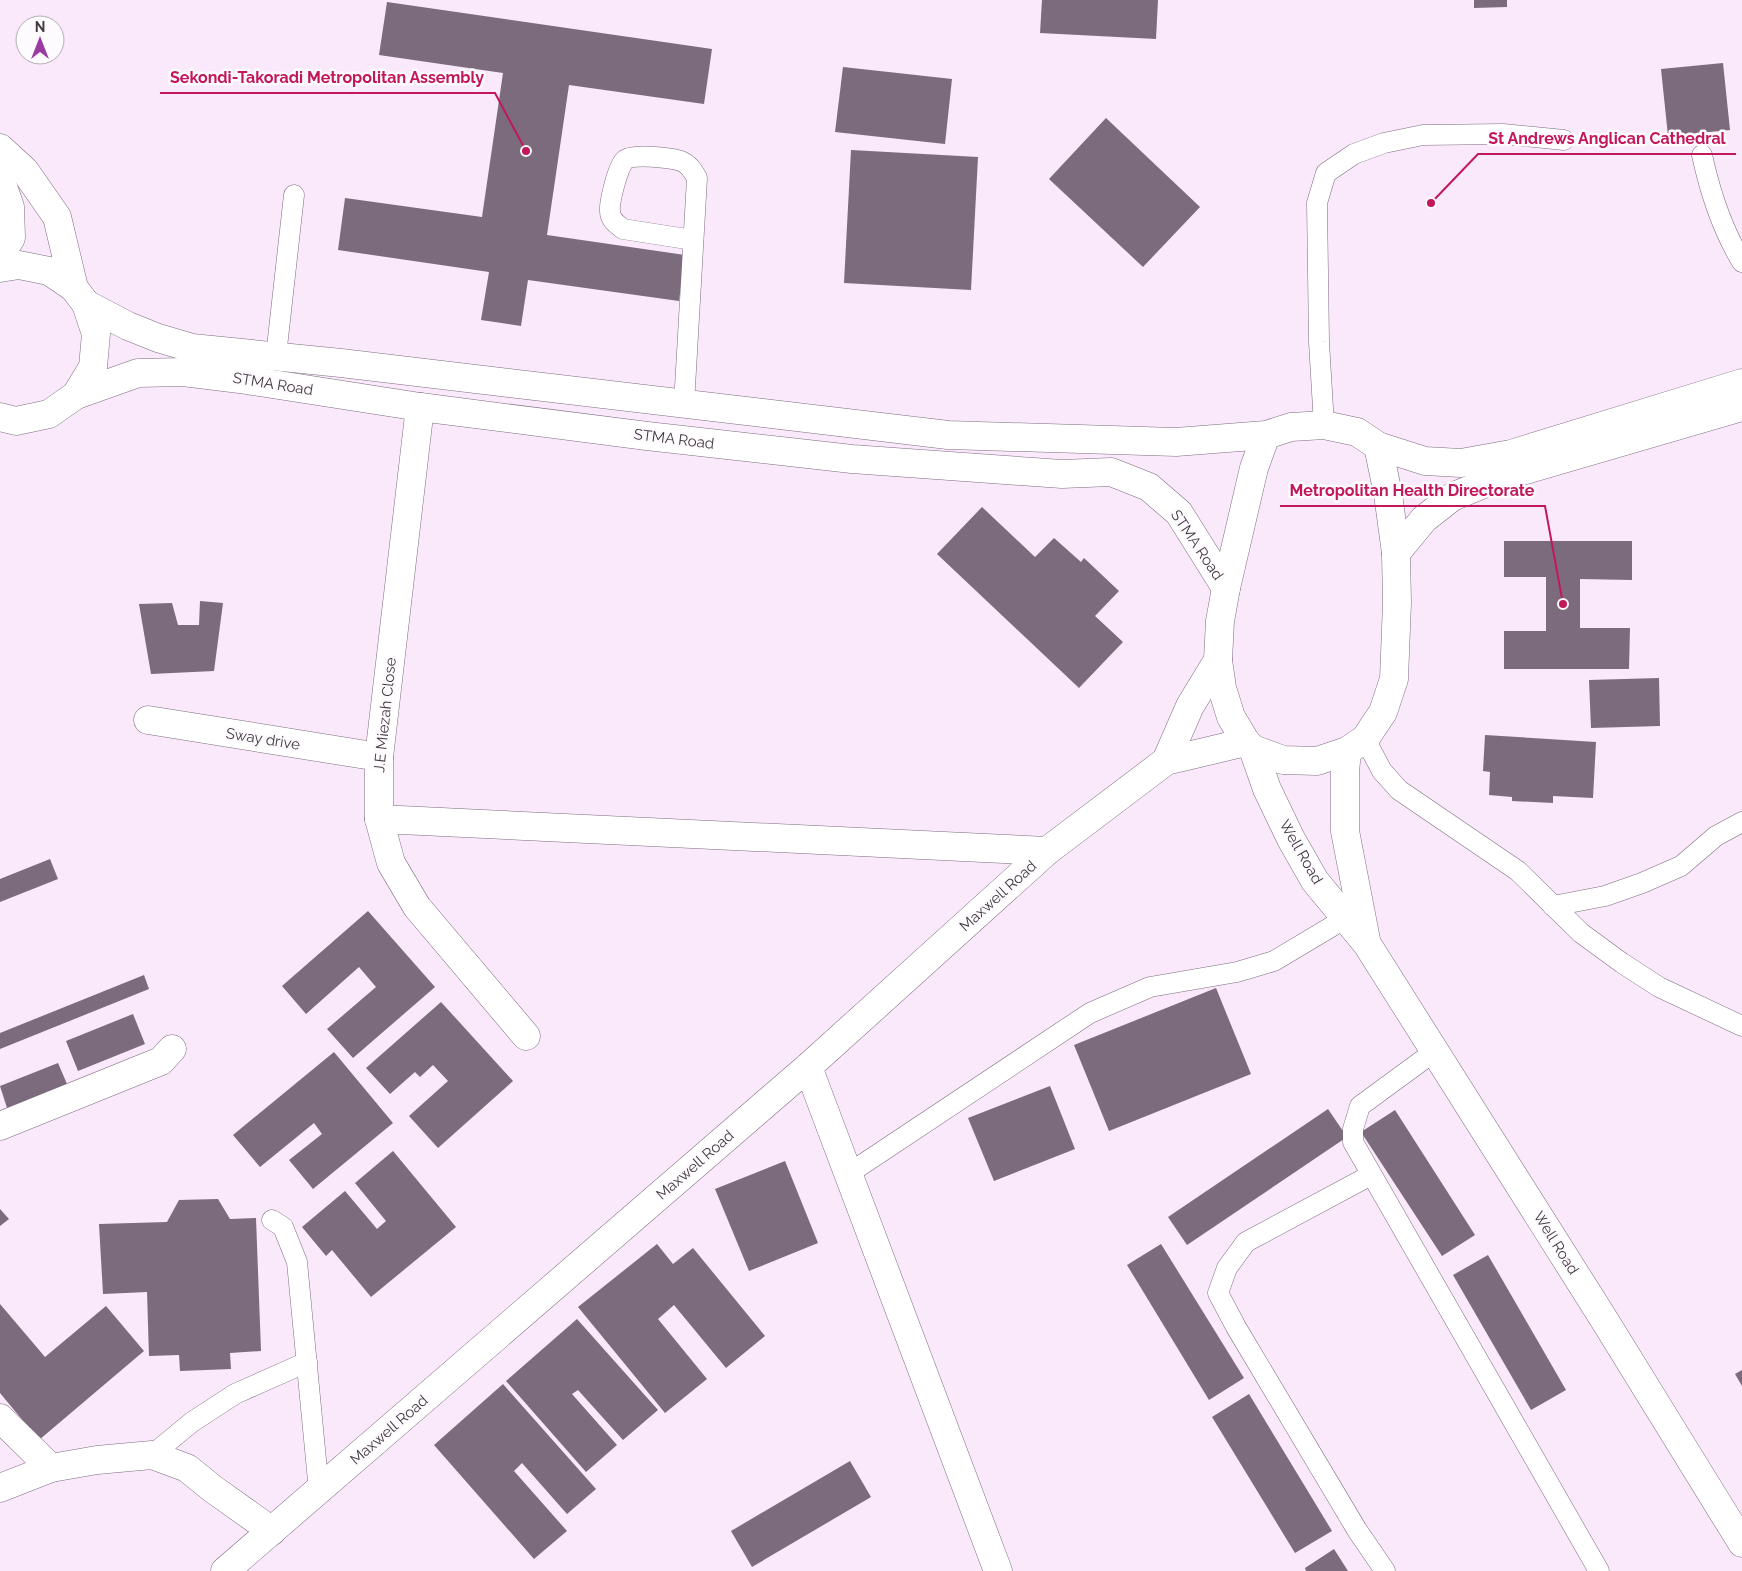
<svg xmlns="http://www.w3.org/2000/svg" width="1742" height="1571" viewBox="0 0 1742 1571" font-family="Raleway,sans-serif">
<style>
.building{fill:#7b6b7c}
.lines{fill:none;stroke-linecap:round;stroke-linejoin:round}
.lane-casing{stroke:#7c6d7e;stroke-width:21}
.street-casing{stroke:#7c6d7e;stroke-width:29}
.secondary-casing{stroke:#7c6d7e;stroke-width:29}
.lane{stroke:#fff;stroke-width:20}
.street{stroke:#fff;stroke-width:28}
.secondary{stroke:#fff;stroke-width:28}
.labels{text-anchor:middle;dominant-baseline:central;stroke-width:5;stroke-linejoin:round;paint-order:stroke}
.street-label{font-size:15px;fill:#413a41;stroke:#fefbfe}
.leader{fill:none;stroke:#c2185b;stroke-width:2}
.callout-dot{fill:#c2185b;stroke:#fefbfe;stroke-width:2}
.callout-label{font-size:16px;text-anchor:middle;font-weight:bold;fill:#c2185b;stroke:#fefbfe;stroke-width:5;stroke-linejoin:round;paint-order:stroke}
</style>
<rect width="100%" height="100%" fill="#fae8fb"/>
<g class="building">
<polygon points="1042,0 1158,0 1156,39 1040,33"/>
<polygon points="1474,0 1507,0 1507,7 1474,8"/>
<polygon points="387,2 712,49 704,104 569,85 547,235 685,255 679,301 528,280 521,326 481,320 489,272 338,250 345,198 482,217 503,73 379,55"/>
<polygon points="1723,63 1730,130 1668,136 1661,69"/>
<polygon points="843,67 952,79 945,144 835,132"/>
<polygon points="1106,118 1200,207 1143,267 1049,179"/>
<polygon points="851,150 978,157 971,290 844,283"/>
<polygon points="982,507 1035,557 1054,538 1081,562 1084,558 1119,591 1095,616 1123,642 1079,688 937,554"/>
<polygon points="1504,541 1632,541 1632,580 1580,579 1580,628 1630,628 1629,669 1504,669 1504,631 1546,631 1546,577 1504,577"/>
<polygon points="200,601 223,603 214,671 151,674 139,604 172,603 178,625 199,625"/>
<polygon points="1659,678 1660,726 1591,728 1589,680"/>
<polygon points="1485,735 1596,742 1593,798 1553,796 1553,803 1512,801 1512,797 1489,795 1490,772 1483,771"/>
<polygon points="50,859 58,879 0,902 0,879"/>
<polygon points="368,911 435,987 353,1058 327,1029 376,987 359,967 306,1014 282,986"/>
<polygon points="144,975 149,989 0,1049 0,1033"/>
<polygon points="1216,988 1251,1074 1109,1131 1074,1045"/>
<polygon points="441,1002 513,1081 438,1148 409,1116 448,1081 433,1065 420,1077 415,1072 390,1094 366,1068"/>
<polygon points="133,1014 145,1044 78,1071 66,1041"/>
<polygon points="334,1052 393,1123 313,1189 289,1160 322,1134 314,1123 260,1167 233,1135"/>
<polygon points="58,1063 67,1084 7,1108 0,1086"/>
<polygon points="1050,1086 1075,1149 994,1181 968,1118"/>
<polygon points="1328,1109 1347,1137 1187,1245 1168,1217"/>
<polygon points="1395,1110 1475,1235 1442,1256 1361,1132"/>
<polygon points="393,1151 456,1227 371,1297 332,1250 326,1256 302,1227 345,1191 377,1229 386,1221 355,1183"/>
<polygon points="785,1161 818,1243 749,1271 715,1189"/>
<polygon points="218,1199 230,1219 256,1218 261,1351 230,1353 231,1369 180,1371 179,1355 149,1356 147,1292 103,1294 99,1224 167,1222 179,1200"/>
<polygon points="0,1209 9,1219 0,1226"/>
<polygon points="657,1244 673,1264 693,1248 765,1336 726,1368 674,1305 658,1319 707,1379 665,1413 578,1307"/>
<polygon points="1161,1244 1244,1378 1209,1400 1127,1265"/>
<polygon points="1488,1255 1566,1390 1531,1410 1453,1275"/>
<polygon points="0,1304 45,1357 106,1306 144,1351 39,1440 0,1393"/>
<polygon points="577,1319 658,1410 623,1440 578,1390 572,1394 617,1445 586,1472 506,1381"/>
<polygon points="1742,1370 1742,1386 1735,1374"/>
<polygon points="503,1384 596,1489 567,1514 522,1463 514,1471 567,1531 534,1559 434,1445"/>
<polygon points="1249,1394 1332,1531 1295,1553 1212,1417"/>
<polygon points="850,1461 871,1497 752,1567 731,1531"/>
<polygon points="1334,1549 1348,1571 1306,1571 1305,1568"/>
</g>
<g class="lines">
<g class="lane-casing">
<g id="lane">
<path d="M1702 155C1710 192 1722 229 1742 262"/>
<polyline points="276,356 294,195"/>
<path d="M684 405 697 178C693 171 689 164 681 161 671 158 632 153 625 160 618 165 609 203 610 211 610 220 617 224 623 229L693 240"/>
<polyline points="1324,425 1319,342 1317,203 1326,173 1354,154 1384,143 1423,135 1503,134 1564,140"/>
<polyline points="1365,739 1382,771 1399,790 1518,871 1581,933 1622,963 1659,987 1742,1026"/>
<polyline points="1553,906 1605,896 1642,883 1681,866 1716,836 1742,822"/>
<polyline points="1435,1051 1360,1106 1353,1129 1353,1142 1599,1571"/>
<polyline points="848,1174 1090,1013 1150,987 1237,972 1274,961 1346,918"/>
<polyline points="1371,1175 1246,1242 1227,1268 1218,1293 1236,1327 1357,1530 1385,1571"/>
<polyline points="272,1220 283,1227 297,1262 319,1491"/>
<polyline points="152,1455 192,1422 235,1394 307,1362"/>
</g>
</g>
<g class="street-casing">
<g id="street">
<polyline points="420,407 379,757 379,819 391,863 417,907 526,1036"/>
<polyline points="148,720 379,757"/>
<polyline points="1166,761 1190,706 1218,660"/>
<polyline points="379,819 1047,851"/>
<polyline points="808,1067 998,1571"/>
<polyline points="0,1126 161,1061 172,1049"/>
<polyline points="0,1418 51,1468"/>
<polyline points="0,1488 51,1468 97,1460 152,1455 187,1468 213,1489 272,1531"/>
<polyline points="225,1571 808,1067 1047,851 1166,761 1246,742"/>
</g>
</g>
<g class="secondary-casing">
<g id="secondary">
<polyline points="0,148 25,171 57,217 74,288"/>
<polyline points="0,178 10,207 11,238 0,254"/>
<polyline points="0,268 19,265 49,271 74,288 86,304 96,334 93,367 76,395 49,414 16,421 0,417"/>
<polyline points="86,304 128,326 158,338 192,348 341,363 948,435 1176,442 1266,435 1291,427 1324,425 1357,432 1378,446 1388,494 1396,553 1397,603 1394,679 1383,712 1365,739 1347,751 1317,761 1283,760 1253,749 1246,742 1231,717 1222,688 1218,660 1220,621 1226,588 1254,468 1266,435"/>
<polyline points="76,395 138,373 183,372 240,379 420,407 647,436 852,459 1062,474 1111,472 1149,487 1179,513 1226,588"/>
<polyline points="1378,446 1425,461 1461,463 1511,454 1742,383"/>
<polyline points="1396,553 1424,519 1452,497 1498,478 1742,407"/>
<polyline points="1253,749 1267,789 1291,839 1315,881 1367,944 1605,1321 1742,1543"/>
<polyline points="1347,751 1345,772 1345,831 1366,940"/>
</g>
</g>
<use href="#lane" class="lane"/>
<use href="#street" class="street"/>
<use href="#secondary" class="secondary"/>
</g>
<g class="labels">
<g class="street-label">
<text transform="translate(273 384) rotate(9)">STMA Road</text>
<text transform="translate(674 439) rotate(7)">STMA Road</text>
<text transform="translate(1197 545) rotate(56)">STMA Road</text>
<text transform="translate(385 715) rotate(-84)">J.E Miezah Close</text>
<text transform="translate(263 739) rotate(9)">Sway drive</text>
<text transform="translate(1301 852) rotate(60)">Well Road</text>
<text transform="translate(998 896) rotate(-42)">Maxwell Road</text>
<text transform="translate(695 1165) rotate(-41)">Maxwell Road</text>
<text transform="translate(1556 1243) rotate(58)">Well Road</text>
<text transform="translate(389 1430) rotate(-41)">Maxwell Road</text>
</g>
</g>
<path class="leader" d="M526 151L495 93H160M1431 203L1478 154H1736M1563 604L1545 506H1280"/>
<g class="callout-dot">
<circle cx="526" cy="151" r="5"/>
<circle cx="1431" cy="203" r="5"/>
<circle cx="1563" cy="604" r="5"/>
</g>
<g class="callout-label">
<text x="327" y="83">Sekondi-Takoradi Metropolitan Assembly</text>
<text x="1607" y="144">St Andrews Anglican Cathedral</text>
<text x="1412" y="496">Metropolitan Health Directorate</text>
</g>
<g transform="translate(40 40)"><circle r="24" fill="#fefbfe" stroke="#b2aeb2"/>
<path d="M0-4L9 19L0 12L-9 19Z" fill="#9a3ba4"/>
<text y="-8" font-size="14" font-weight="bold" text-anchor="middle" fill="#413a41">N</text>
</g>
</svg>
